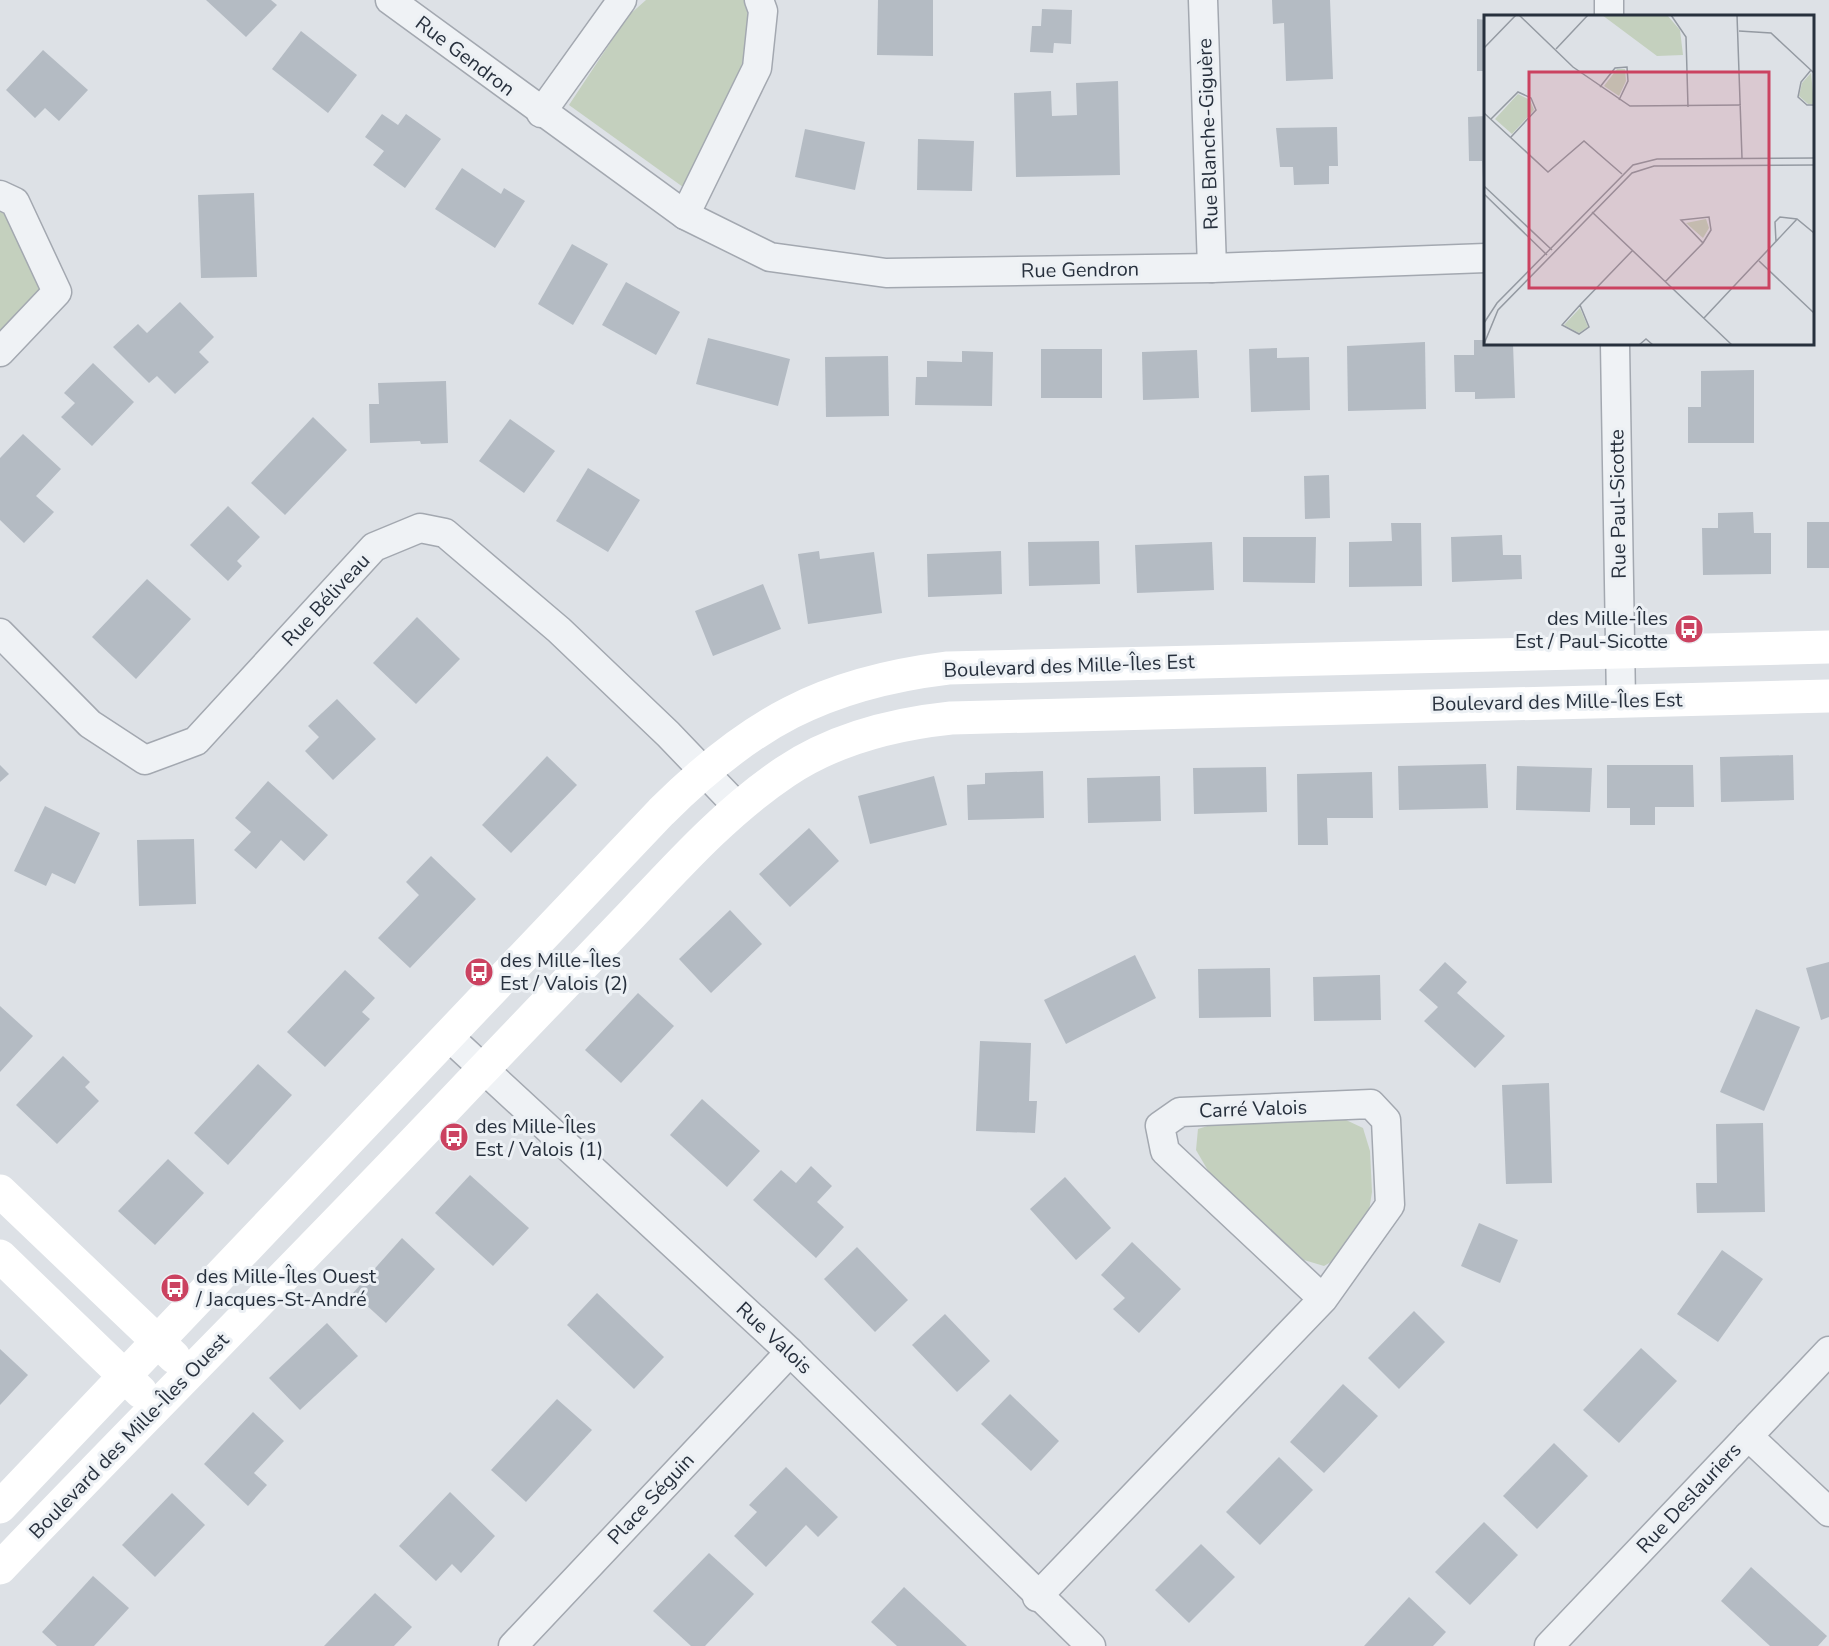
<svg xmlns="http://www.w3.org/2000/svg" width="1829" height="1646" viewBox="0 0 1829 1646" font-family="'Nunito Sans',sans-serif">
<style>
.green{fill:#c4d0be}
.building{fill:#b4bbc3}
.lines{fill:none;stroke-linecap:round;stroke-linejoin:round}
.street-casing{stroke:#a3a8b0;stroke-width:31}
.street{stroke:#eff2f5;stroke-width:28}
.secondary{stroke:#fff;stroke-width:33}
.labels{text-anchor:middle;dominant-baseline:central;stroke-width:6;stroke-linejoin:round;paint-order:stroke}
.street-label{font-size:20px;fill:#27303d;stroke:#ecf0f4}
.poi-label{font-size:20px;fill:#27303d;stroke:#ecf0f4;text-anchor:start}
.inset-road{fill:none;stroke:#949aa2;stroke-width:1.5}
.view{fill:#cb4260;fill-opacity:0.15;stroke:#cb4260;stroke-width:3}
.inset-edge{fill:none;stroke:#27303d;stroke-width:3}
</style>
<rect width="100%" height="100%" fill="#dde1e6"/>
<g class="green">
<path d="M646 0H744C764 55 707 138 683 187L569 105 628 16Z"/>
<polygon points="0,210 6,213 41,290 0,333"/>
<polygon points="1346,1120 1363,1128 1370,1151 1372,1192 1368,1217 1338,1258 1324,1266 1304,1260 1210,1174 1196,1150 1198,1129 1220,1122"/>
</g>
<g class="building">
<polygon points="206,0 271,0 277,5 246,37"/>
<polygon points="878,0 933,0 933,56 877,55"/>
<polygon points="1272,0 1330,0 1333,79 1286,81 1284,23 1273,24"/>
<polygon points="1042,9 1072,10 1071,44 1054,43 1053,53 1030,52 1032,26 1041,26"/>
<polygon points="1477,19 1486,20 1486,71 1477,71"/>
<polygon points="301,31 357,75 328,113 272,69"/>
<polygon points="43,50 88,90 59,121 45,108 35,118 6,90"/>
<polygon points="1118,81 1120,175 1016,177 1014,93 1051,91 1052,116 1077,115 1076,83"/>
<polygon points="382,114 398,125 406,114 441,139 405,188 373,165 384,151 365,137"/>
<polygon points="1486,116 1486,178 1483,179 1482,161 1469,161 1468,117"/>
<polygon points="1337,127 1338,166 1329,166 1329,184 1294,185 1293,167 1280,167 1276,128"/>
<polygon points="805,129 865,142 855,190 795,177"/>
<polygon points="918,139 974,141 972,191 917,190"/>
<polygon points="462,168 501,194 504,188 525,201 495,248 435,209"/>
<polygon points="254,193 257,277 201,278 198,195"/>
<polygon points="572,244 608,264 573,325 538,304"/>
<polygon points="626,282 680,312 656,355 602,325"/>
<polygon points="180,302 214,337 199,352 209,362 175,394 157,376 149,383 113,347 138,324 147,333"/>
<polygon points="708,338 790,359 778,406 696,384"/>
<polygon points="1474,340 1486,340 1486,344 1513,344 1515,398 1475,399 1475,392 1455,392 1454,355 1474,355"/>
<polygon points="1425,342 1426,409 1348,411 1347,346"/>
<polygon points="1277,348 1277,358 1309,357 1310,410 1251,412 1249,349"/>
<rect x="1041" y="349" width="61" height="49"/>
<polygon points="1197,350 1199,398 1143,400 1142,352"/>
<polygon points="962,351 993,352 992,406 915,405 916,377 927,377 927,361 962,362"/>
<polygon points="888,356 889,416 826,417 825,357"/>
<polygon points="93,363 134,402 92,446 61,417 75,403 64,393"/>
<polygon points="1754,370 1754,443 1688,443 1688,407 1701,407 1701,371"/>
<polygon points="446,381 448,443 421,444 420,441 370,443 369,404 379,404 378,383"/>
<polygon points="313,417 347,450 285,515 251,483"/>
<polygon points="510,419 555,451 524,493 479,461"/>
<polygon points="23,434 61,469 36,496 54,512 24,543 0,520 0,458"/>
<polygon points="588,468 640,500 608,552 556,521"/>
<polygon points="1329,475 1330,518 1305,519 1304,476"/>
<polygon points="228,506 260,537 237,561 242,566 228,581 190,545"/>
<polygon points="1753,512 1754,533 1771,533 1771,574 1703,575 1702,528 1718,528 1718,513"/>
<rect x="1807" y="522" width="22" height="46"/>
<polygon points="1391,523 1421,523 1422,586 1349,587 1349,542 1392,541"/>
<polygon points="1502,535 1503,555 1521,555 1522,579 1452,582 1451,537"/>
<polygon points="1243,537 1316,537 1315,583 1243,582"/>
<polygon points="1099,541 1100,584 1029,586 1028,542"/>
<polygon points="1212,542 1214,590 1137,593 1135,545"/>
<polygon points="819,551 820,559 874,552 882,613 808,624 798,554"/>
<polygon points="1001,551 1002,594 928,597 927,554"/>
<polygon points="147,579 191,619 136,679 92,637"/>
<polygon points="763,584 781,629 713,656 695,611"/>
<polygon points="417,617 460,659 416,704 373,663"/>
<polygon points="337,699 376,739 333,780 305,751 319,737 308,726"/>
<polygon points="1793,755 1794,800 1721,802 1720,757"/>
<polygon points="547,756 577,785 511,853 482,825"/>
<polygon points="1486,764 1488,808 1399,810 1398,766"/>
<polygon points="0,765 9,774 0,782"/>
<polygon points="1607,765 1693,765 1694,807 1655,807 1655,825 1630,825 1630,808 1607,808"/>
<polygon points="1517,766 1592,768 1590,812 1516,810"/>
<polygon points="1266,767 1267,812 1194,814 1193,768"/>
<polygon points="1043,771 1044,818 968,820 967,785 985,784 985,773"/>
<polygon points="1372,772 1373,818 1327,818 1328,845 1298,845 1297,774"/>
<polygon points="934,776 947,825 870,844 858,796"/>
<polygon points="1160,776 1161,821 1088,823 1087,778"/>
<polygon points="268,781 328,835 304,861 281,840 256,869 234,850 251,832 235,818"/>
<polygon points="45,806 100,833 75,884 52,873 46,886 14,871"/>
<polygon points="809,828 839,861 790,907 759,874"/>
<polygon points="194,839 196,904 139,906 137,840"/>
<polygon points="431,856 476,899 410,968 378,938 419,895 406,882"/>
<polygon points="730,910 762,944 711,993 679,959"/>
<polygon points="1135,955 1156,998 1066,1044 1044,1000"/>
<polygon points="1445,962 1467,982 1457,993 1505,1036 1475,1068 1424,1021 1438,1007 1419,990"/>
<polygon points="1829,962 1829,1017 1821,1020 1806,968"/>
<polygon points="1270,968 1271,1017 1199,1018 1198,969"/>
<polygon points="345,970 375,998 362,1012 370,1019 325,1067 287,1032"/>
<polygon points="1380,975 1381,1020 1314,1021 1313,977"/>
<polygon points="638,993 674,1026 621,1083 585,1050"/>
<polygon points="0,1006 33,1036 0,1072"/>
<polygon points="1756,1009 1800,1027 1764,1111 1720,1092"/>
<polygon points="980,1041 1031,1043 1029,1101 1037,1101 1035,1133 976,1131"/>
<polygon points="63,1056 90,1082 85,1087 99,1101 57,1144 16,1105"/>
<polygon points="258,1064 292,1095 228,1165 194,1133"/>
<polygon points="1549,1083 1552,1183 1506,1184 1502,1085"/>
<polygon points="702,1099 760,1151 727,1187 670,1135"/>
<polygon points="1763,1123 1765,1212 1697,1213 1696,1183 1717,1183 1716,1124"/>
<polygon points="168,1159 204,1193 155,1245 118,1211"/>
<polygon points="811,1166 832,1186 817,1202 844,1227 816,1258 753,1200 781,1170 796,1183"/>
<polygon points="470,1175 529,1228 493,1266 435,1213"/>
<polygon points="1065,1177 1111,1228 1076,1260 1030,1209"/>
<polygon points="1479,1223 1518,1240 1500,1283 1461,1266"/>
<polygon points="402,1238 435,1269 386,1323 353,1293"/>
<polygon points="1132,1242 1181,1289 1139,1333 1113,1309 1125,1298 1101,1275"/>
<polygon points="857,1247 908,1300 875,1332 824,1279"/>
<polygon points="1722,1250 1763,1279 1718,1342 1677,1314"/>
<polygon points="597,1293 664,1357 634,1389 567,1325"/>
<polygon points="1414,1311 1445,1342 1399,1389 1368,1358"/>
<polygon points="945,1314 990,1361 957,1392 912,1345"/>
<polygon points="327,1323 358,1356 300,1410 269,1378"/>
<polygon points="1641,1348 1677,1381 1619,1443 1583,1410"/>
<polygon points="0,1349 28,1375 0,1405"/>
<polygon points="1343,1384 1378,1416 1324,1473 1290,1442"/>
<polygon points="1010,1394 1059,1441 1031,1471 981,1424"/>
<polygon points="557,1399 592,1430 526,1502 491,1470"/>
<polygon points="253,1412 284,1441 254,1473 267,1485 248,1506 204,1464"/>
<polygon points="1554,1443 1588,1476 1537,1529 1503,1496"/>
<polygon points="1279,1457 1313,1490 1260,1545 1226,1512"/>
<polygon points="786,1467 838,1517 818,1537 806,1525 766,1567 734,1536 757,1512 749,1505"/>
<polygon points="450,1492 495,1536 461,1573 452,1564 436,1581 399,1546"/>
<polygon points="172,1493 205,1525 155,1577 122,1545"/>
<polygon points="1484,1522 1518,1555 1470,1605 1435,1572"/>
<polygon points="1201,1544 1235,1577 1189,1623 1155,1590"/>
<polygon points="709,1553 754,1594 705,1646 691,1646 653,1611"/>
<polygon points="1751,1567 1827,1636 1818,1646 1770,1646 1721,1601"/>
<polygon points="93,1576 129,1608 94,1646 57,1646 42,1632"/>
<polygon points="904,1587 967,1646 897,1646 871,1622"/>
<polygon points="375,1593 412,1627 394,1646 324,1646"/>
<polygon points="1409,1597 1446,1632 1433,1646 1364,1646"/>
</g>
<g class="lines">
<g class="street-casing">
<g id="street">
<polyline points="390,0 685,215 770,257 886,273 1212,268 1486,258"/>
<polyline points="1203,0 1212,268"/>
<polyline points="1609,0 1609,16"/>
<polyline points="541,113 622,0"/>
<polyline points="0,195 15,202 57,292 0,352"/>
<polyline points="685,215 757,68 763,11 759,0"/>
<polyline points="1615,344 1621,701"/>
<polyline points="0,633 90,724 145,760 196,741 374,547 420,528 445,533 559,630 668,734 738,807"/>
<polyline points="449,1037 790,1352 1091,1646"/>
<polyline points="1748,1436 1829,1512"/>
<polyline points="1037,1597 1323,1299 1390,1205 1386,1120 1371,1104 1180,1112 1160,1126 1165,1151 1323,1299"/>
<polyline points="513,1646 790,1352"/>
<polyline points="1549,1646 1829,1351"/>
</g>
</g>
<use href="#street" class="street"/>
<g class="secondary">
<polyline points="0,1191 174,1357"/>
<polyline points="0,1256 141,1392"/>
<path d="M0 1507 661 812C749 724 823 683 948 668L1829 647"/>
<path d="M0 1568C156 1405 316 1246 471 1082 525 1026 579 969 633 913 681 862 727 811 785 772 834 739 894 724 951 718L1829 696"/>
</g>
</g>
<defs>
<g id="bus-disc" transform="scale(1.5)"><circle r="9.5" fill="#cb4260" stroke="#ecf0f4"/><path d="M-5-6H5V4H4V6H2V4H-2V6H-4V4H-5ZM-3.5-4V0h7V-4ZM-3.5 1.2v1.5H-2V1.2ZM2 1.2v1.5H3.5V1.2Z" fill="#fff"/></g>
</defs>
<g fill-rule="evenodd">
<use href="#bus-disc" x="1689" y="629"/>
<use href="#bus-disc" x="479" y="972"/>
<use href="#bus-disc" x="454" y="1137"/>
<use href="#bus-disc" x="175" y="1288"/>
</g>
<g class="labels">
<g class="street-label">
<text transform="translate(465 56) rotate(37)">Rue Gendron</text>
<text transform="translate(1208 134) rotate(-92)">Rue Blanche-Giguère</text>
<text transform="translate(1080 270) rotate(-1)">Rue Gendron</text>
<text transform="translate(1618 504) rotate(-91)">Rue Paul-Sicotte</text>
<text transform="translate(326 600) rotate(-47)">Rue Béliveau</text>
<text transform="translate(1069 666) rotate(-2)">Boulevard des Mille-Îles Est</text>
<text transform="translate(1557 702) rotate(-1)">Boulevard des Mille-Îles Est</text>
<text transform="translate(1253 1109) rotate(-2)">Carré Valois</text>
<text transform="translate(774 1338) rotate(43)">Rue Valois</text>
<text transform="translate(129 1436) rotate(-46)">Boulevard des Mille-Îles Ouest</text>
<text transform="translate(1689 1498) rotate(-47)">Rue Deslauriers</text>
<text transform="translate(651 1499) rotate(-47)">Place Séguin</text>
</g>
<g class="poi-label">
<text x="1668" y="618" text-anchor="end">des Mille-Îles<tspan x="1668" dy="23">Est / Paul-Sicotte</tspan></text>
<text x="500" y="960">des Mille-Îles<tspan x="500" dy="23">Est / Valois (2)</tspan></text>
<text x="475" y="1126">des Mille-Îles<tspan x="475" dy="23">Est / Valois (1)</tspan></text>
<text x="196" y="1276">des Mille-Îles Ouest<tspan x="196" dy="23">/ Jacques-St-André</tspan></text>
</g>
</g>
<g transform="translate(1484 15)">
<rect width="330" height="330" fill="#dde1e6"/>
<path d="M118 0H183L196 15 199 40 173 41ZM133 54H141L142 66 135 81 120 71ZM327 58 330 89H324L315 81 318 68ZM34 79 46 85 50 95 28 119 11 104ZM222 204 225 213 219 223 202 208ZM96 293 104 312 95 318 80 310Z" fill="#c4d0be"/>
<path class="inset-road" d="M35 0 89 52 146 91 257 90M187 0 202 22 204 92M253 0 258 143M255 16 287 18 330 58M0 33 32 0M72 34 104 0M327 55 317 67 314 82 323 90H330M116 72 131 53 143 52 144 66 135 85M0 98 64 157 100 126 138 159M7 104 34 77 47 83 52 95 27 122M0 171 68 235M0 179 63 240M108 197 248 330M292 227 291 207 296 202 313 204 330 218M275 246 330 298M181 267 219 228 227 215 225 202 197 205 219 228M96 290 105 312 95 319 78 310 96 290 149 235M220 303 313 204M0 308 13 288 149 150 173 144 330 143M0 329 14 295 148 158 170 151 330 150M155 330 162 324 169 330"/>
<path class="view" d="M45 57H285V273H45Z"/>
<rect width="330" height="330" class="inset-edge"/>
</g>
</svg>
